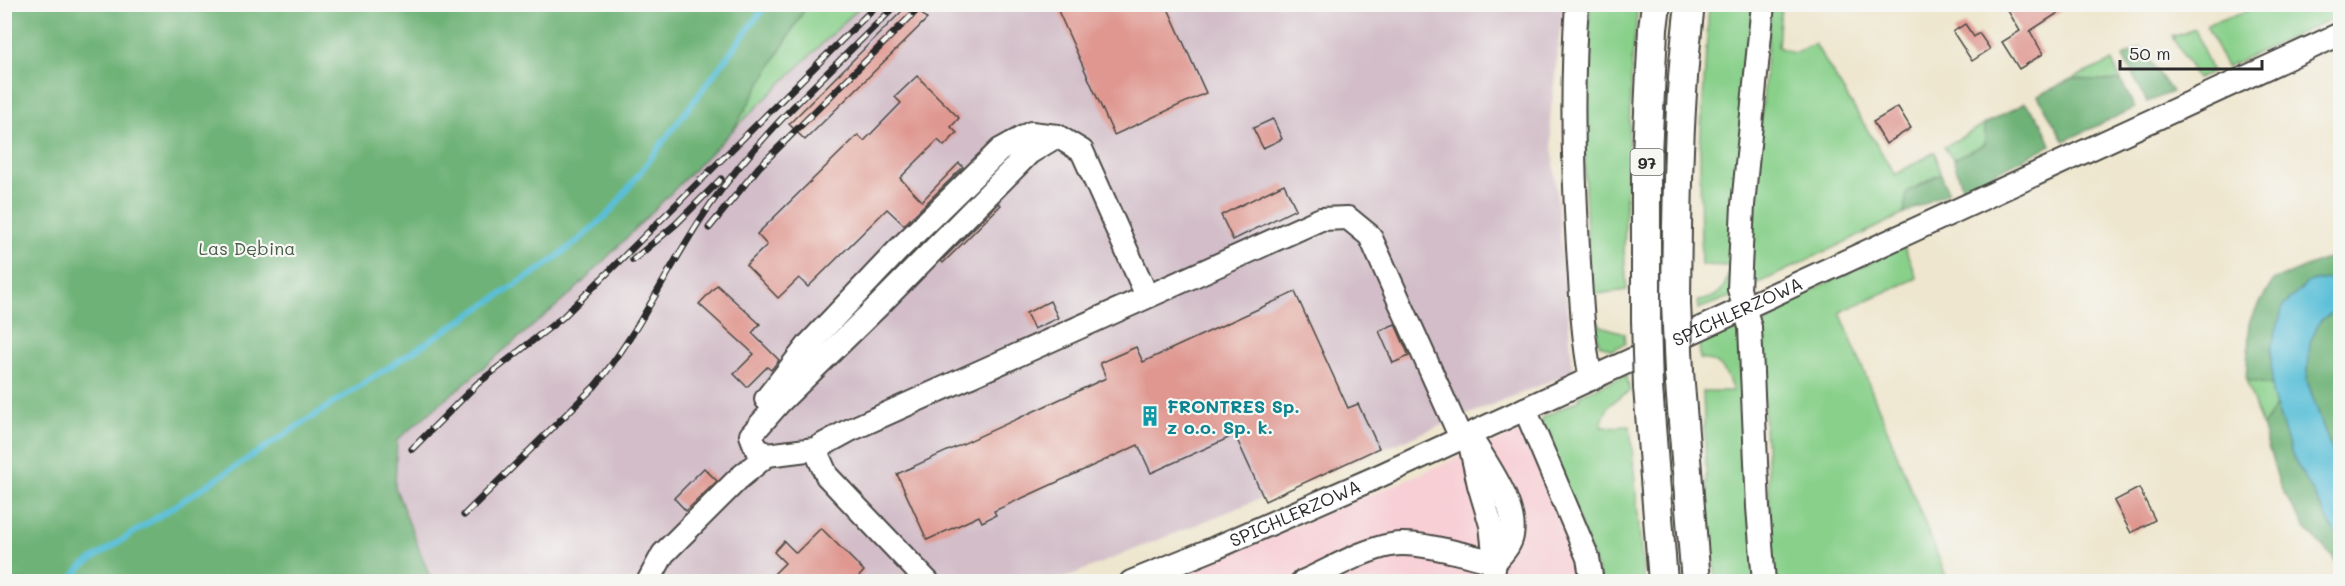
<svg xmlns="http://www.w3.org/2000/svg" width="2345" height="586" viewBox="0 0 2345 586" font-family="Mali,sans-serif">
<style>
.built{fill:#f7cfd5}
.industrial{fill:#d2bdc8}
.green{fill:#89d08b;stroke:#5a7e5b;stroke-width:1.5}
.forest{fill:#6eb277;stroke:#4c6e51;stroke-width:1.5}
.water{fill:#5abfd8;stroke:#427582;stroke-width:1.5}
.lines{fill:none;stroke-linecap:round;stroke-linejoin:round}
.stream{stroke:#5abfd8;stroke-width:6}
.building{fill:#df9790}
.minor-casing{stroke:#484743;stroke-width:26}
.major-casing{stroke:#484743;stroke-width:32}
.minor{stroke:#fff;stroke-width:22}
.major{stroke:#fff;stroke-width:28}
.rail-casing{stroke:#2b2b2b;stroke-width:7}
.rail{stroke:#f6f6f2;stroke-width:4.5;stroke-dasharray:14;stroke-linecap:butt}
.major-bridge-casing{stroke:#484743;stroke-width:32;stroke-linecap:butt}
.major-bridge{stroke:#fff;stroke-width:28}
.labels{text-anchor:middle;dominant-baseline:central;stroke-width:4.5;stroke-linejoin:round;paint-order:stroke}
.shield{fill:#f6f6f2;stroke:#686867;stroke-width:1.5}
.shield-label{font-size:16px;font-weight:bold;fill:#2b2b2b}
.park-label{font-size:18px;fill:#475d48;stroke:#f6f6f2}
.street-label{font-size:18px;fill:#2b2b2b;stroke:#f6f6f2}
.culture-label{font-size:18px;font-weight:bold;fill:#0d838f;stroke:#f6f6f2;text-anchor:start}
</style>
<rect width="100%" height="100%" fill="#f6f6f2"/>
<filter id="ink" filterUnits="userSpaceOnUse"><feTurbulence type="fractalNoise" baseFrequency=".0167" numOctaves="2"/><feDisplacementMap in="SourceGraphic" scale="12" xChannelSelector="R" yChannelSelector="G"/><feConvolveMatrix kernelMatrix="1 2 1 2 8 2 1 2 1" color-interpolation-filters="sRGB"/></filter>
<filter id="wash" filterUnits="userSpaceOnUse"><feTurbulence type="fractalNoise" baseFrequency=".008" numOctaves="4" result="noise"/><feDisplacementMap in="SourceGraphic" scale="24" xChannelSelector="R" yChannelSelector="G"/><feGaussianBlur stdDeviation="1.35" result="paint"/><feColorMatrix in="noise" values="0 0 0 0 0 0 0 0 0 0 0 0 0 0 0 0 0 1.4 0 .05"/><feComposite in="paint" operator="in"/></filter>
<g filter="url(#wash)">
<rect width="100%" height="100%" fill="#eee6ce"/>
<polygon class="built" points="1524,430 1577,544 1580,581 1163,582"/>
<polygon class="industrial" points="862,5 1563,5 1550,120 1573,372 1057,581 432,581 395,487 397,440 573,292 733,130"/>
<g class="green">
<polygon points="807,5 862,5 733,130"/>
<polygon points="1590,5 1638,5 1632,63 1624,251 1627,290 1590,295 1585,190 1584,77"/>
<path d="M1709 5H1756L1733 296 1698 309V301C1720 298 1727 287 1730 266L1701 265 1700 147Z"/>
<polygon points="1771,5 1781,5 1778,47 1793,53 1815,44 1895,175 1935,152 1941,174 1907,192 1904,214 1755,285 1748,277"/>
<polygon points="2245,5 2340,5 2340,15 2226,67 2206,25 2249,10"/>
<polygon points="2195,29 2212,72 2197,78 2172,37"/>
<polygon points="2112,61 2121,81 2071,79"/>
<polygon points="1985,124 1985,144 1953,159 1944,147"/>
<polygon points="1904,246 1917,278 1840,312 1948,581 1774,581 1760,343 1764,325 1787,302"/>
<polygon points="1593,313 1601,326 1624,333 1625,344 1611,350 1599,344"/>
<path d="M1729 327 1739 328 1758 581H1716L1707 498 1703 391H1733C1725 371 1723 361 1700 359L1699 341Z"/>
<path d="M1626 375 1630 391C1611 402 1606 405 1601 427L1630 426 1644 581H1601L1542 423V418L1579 400 1580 395Z"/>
<polygon points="2246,380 2272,385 2276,406 2262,426"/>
</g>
<g class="forest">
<polygon points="4,5 5,4 807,5 733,130 573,292 397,440 395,487 432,582 5,581"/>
<polygon points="2140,48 2141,48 2172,92 2147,102 2123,56"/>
<polygon points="2071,79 2121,81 2135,108 2064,141 2038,96"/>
<polygon points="2025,103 2042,123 2051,145 1963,189 1953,159 1985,144 1985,124"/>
<polygon points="1941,174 1948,192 1904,214 1907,192"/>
<polygon points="2332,256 2340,256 2340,277 2308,282 2271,348 2272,385 2246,380 2250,320 2273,281"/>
<polygon points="2340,307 2340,474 2307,381 2309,342 2320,321"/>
<polygon points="2276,406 2292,455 2340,541 2340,581 2334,558 2305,528 2280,486 2262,426"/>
</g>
<polygon class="water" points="2340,277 2340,307 2320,321 2310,342 2307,381 2340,474 2340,541 2292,455 2272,393 2271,348 2283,307 2308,282"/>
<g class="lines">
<polyline class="stream" points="69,582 82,566 548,264 580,239 611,211 767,4"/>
</g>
<g id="blocks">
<g class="building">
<polygon points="909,4 912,4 927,19 805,140 789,124"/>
<polygon points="1055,4 1166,4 1206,93 1114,135"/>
<polygon points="2004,4 2072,4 2030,31 2043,54 2019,69 2002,42 2020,31"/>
<polygon points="1965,24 1974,37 1979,33 1990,49 1972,61 1953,32"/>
<polygon points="917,76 959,118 951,127 957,133 944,146 938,140 900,178 922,201 959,163 963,167 904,225 887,209 808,287 799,278 778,298 746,265 767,245 757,234 858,135 864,141 901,103 895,97"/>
<polygon points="1898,107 1911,128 1886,144 1873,122"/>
<polygon points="1273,119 1282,139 1263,148 1253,128"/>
<polygon points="1284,184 1296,209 1233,240 1221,215"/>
<polygon points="999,203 1001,205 943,263 941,261"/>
<polygon points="717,285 760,324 752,333 779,360 771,370 767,367 747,387 734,374 754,354 699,304"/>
<polygon points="1295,292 1348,408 1358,404 1379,448 1265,501 1235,435 1151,473 1138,445 994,511 996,515 982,522 979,516 927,540 897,474 1106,378 1100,363 1136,347 1143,362"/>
<polygon points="1050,301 1058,318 1034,329 1026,313"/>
<polygon points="1395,324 1409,356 1393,363 1379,331"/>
<polygon points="704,468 717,481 686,511 674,498"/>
<polygon points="2139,488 2155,520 2131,533 2114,501"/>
<polygon points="821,528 864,571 854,582 766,582 785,563 774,552 784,541 796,553"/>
</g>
</g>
</g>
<g filter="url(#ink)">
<use href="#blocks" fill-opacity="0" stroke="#484743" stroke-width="1.5"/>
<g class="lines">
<g class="minor-casing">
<g id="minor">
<path d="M1577 4C1571 86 1573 166 1578 247 1581 291 1582 335 1591 379"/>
<polyline points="1763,4 1743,205 1739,289 1750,327 1758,507 1764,582"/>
<polyline points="1147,296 1082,151 1057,136 1029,153 878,306 779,403 751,435 756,448 767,455 815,449 848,431 1321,219 1348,218 1370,236 1461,438"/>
<polyline points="766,399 809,344 900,248 1000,150 1031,133 1057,136"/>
<polyline points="1525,409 1588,558 1592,582"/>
<polyline points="1468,435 1479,485 1491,525 1495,562 1492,582"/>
<path d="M1476 446C1490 468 1524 517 1509 544 1506 550 1500 556 1495 562"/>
<polyline points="815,449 827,476 928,582"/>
<polyline points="648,582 663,554 738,479 767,455"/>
<path id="s1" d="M1131 582 1215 548 1377 477 2340 34"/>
<path d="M1302 582C1330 570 1362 550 1391 545 1417 540 1469 556 1495 562"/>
</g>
</g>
<g class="major-casing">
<g id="major">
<path d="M1676 303C1677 203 1678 104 1690 4"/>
<polyline points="1646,319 1646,175 1653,29 1656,4"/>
<polyline points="1679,372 1696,582"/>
<polyline points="1648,387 1663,582"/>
</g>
</g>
<use href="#minor" class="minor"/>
<use href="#major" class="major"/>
<g class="rail-casing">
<g id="rail">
<polyline points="709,228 759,167 923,4"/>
<polyline points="633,260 676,224 721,179"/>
<polyline points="412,449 477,384 563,317 878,4"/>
<path d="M464 515 595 386C642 330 670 261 713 201 765 128 834 68 897 4"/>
</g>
</g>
<use href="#rail" class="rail"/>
<g class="major-bridge-casing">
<g id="major-bridge">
<polyline points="1676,303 1679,372"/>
<polyline points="1646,319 1648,387"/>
</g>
</g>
<use href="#major-bridge" class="major-bridge"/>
</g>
</g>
<defs>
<g id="building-bare" transform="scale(1.62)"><path d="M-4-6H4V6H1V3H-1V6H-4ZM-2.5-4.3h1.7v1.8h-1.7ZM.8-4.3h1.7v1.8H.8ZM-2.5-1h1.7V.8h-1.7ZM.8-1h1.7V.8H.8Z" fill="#0f9aa8" stroke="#f6f6f2" stroke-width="2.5" paint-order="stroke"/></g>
</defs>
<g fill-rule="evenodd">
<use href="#building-bare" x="1150" y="416"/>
</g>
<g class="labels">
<rect class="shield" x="1630.5" y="149" width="33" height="26" rx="4.5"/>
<g class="shield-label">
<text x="1647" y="162">97</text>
</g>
<g class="park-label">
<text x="247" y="248">Las Dębina</text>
</g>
<g class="street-label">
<text stroke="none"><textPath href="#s1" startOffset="664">SPICHLERZOWA</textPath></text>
<text stroke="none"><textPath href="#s1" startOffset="178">SPICHLERZOWA</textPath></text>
</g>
<g class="culture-label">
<text x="1167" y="406">FRONTRES Sp.<tspan x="1167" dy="21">z o.o. Sp. k.</tspan></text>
</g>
</g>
<rect width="2345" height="586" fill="none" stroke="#f6f6f2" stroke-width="24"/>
<path d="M2120 60v9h142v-9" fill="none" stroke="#2b2b2b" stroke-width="3"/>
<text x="2129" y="60" font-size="18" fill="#2b2b2b" stroke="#f6f6f2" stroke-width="4.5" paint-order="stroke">50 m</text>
</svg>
